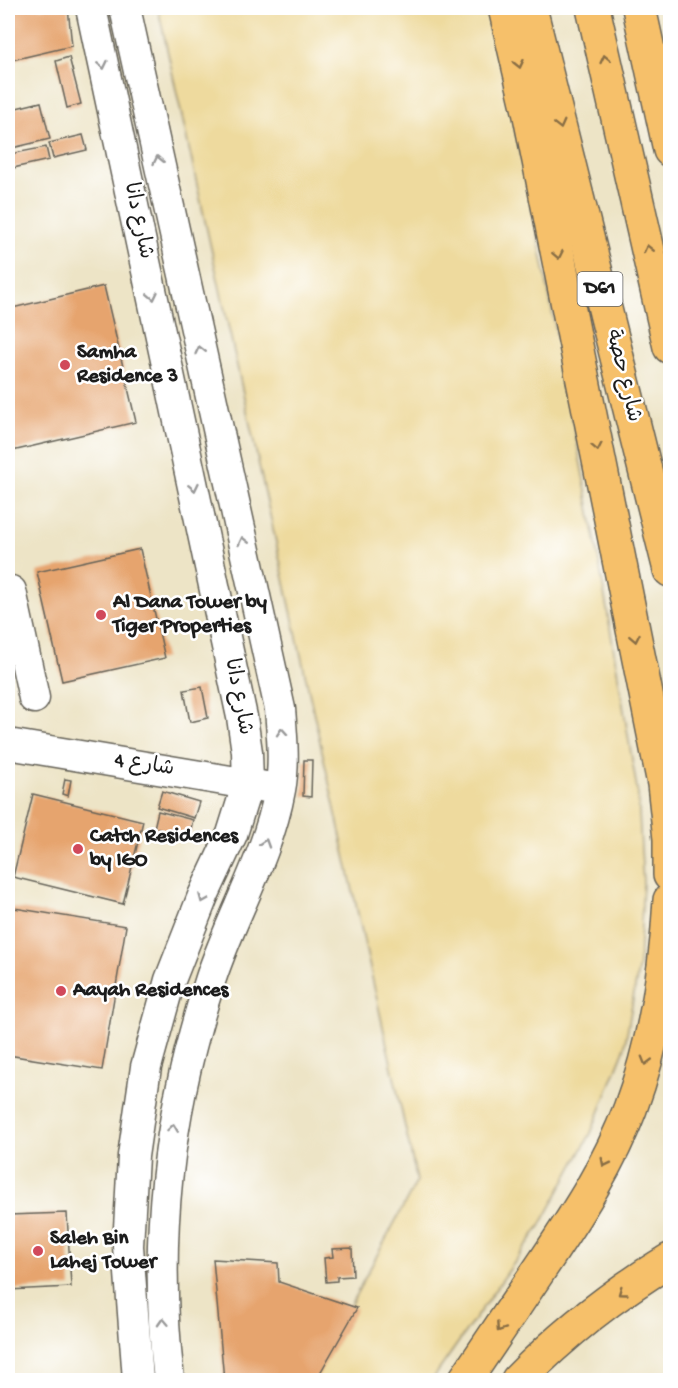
<svg xmlns="http://www.w3.org/2000/svg" width="678" height="1388" viewBox="0 0 678 1388" font-family="'Gochi Hand','Playpen Sans Arabic',sans-serif">
<style>
.sand{fill:#eeda9e;stroke:#857b5d;stroke-width:1.5}
.building{fill:#e6a46e}
.lines{fill:none;stroke-linecap:round;stroke-linejoin:round}
.minor-casing{stroke:#656258;stroke-width:33}
.major-casing{stroke:#656258;stroke-width:36}
.highway-casing{stroke:#656258;stroke-width:36}
.minor{stroke:#fff;stroke-width:30}
.major{stroke:#f6c06b;stroke-width:33}
.highway{stroke:#f6c06b;stroke-width:33}
.oneway{stroke:#896e44}
.oneway2{stroke:#999}
.poi-dot{fill:#d1495b;stroke:#fff;stroke-width:2}
.labels{text-anchor:middle;dominant-baseline:central;stroke-width:5;stroke-linejoin:round;paint-order:stroke}
.shield{fill:#fff;stroke:#606060;stroke-width:1.5}
.shield-label{font-size:20px;font-weight:bold;fill:#1c1c1c}
.street-label{font-size:21px;fill:#1c1c1c;stroke:#fff}
.poi-label{font-size:21px;font-weight:bold;fill:#1c1c1c;stroke:#fff;text-anchor:start}
</style>
<rect width="100%" height="100%" fill="#fff"/>
<filter id="ink" filterUnits="userSpaceOnUse"><feTurbulence type="fractalNoise" baseFrequency=".0167" numOctaves="2"/><feDisplacementMap in="SourceGraphic" scale="12" xChannelSelector="R" yChannelSelector="G"/><feConvolveMatrix kernelMatrix="1 2 1 2 8 2 1 2 1" color-interpolation-filters="sRGB"/></filter>
<filter id="wash" filterUnits="userSpaceOnUse"><feTurbulence type="fractalNoise" baseFrequency=".008" numOctaves="4" result="noise"/><feDisplacementMap in="SourceGraphic" scale="24" xChannelSelector="R" yChannelSelector="G"/><feGaussianBlur stdDeviation="1.35" result="paint"/><feColorMatrix in="noise" values="0 0 0 0 0 0 0 0 0 0 0 0 0 0 0 0 0 1.4 0 .05"/><feComposite in="paint" operator="in"/></filter>
<g filter="url(#wash)">
<rect width="100%" height="100%" fill="#ede4c6"/>
<polygon class="sand" points="158,8 489,8 538,237 596,544 638,795 643,883 639,965 624,1050 591,1133 540,1226 432,1380 310,1380 417,1181"/>
<g id="blocks">
<g class="building">
<polygon points="8,8 68,8 72,46 8,61"/>
<polygon points="69,57 81,104 67,108 56,61"/>
<polygon points="41,102 50,139 8,149 8,110"/>
<polygon points="83,135 87,150 53,158 49,143"/>
<polygon points="46,147 49,160 13,168 10,154"/>
<polygon points="104,286 136,422 8,452 8,309"/>
<polygon points="140,549 165,658 62,681 37,572"/>
<polygon points="202,687 208,718 190,722 184,690"/>
<polygon points="304,760 312,760 311,797 303,796"/>
<polygon points="65,779 71,780 68,796 62,794"/>
<polygon points="162,791 199,802 194,818 157,807"/>
<polygon points="33,794 143,821 123,904 13,877"/>
<polygon points="158,811 193,820 189,837 154,828"/>
<polygon points="8,907 126,926 102,1070 8,1055"/>
<polygon points="67,1213 71,1287 8,1290 8,1215"/>
<polygon points="352,1248 353,1276 337,1277 337,1281 326,1282 324,1258 333,1257 332,1249"/>
<polygon points="213,1259 278,1263 279,1282 357,1308 316,1380 224,1380"/>
</g>
</g>
</g>
<g filter="url(#ink)">
<use href="#blocks" fill-opacity="0" stroke="#656258" stroke-width="1.5"/>
<g class="lines">
<g class="minor-casing">
<g id="minor">
<polyline points="91,8 242,717 247,752 248,783 232,834 203,896 170,980 146,1067 133,1156 128,1246 138,1380"/>
<path d="M125 8 280 709C282 735 285 764 280 790 268 856 232 915 211 978 167 1112 153 1240 169 1380"/>
<polyline points="11,591 34,698"/>
<polyline points="8,744 266,787"/>
</g>
</g>
<g class="major-casing">
<g id="major">
<polyline points="530,8 670,570"/>
<polyline points="639,8 670,150"/>
</g>
</g>
<g class="highway-casing">
<g id="highway">
<polyline points="505,8 529,111 664,784 670,839 670,875"/>
<polyline points="593,8 670,347"/>
<path d="M465 1380C492 1340 519 1300 546 1260 578 1212 610 1163 630 1109 655 1042 666 972 670 900"/>
<path d="M518 1380C563 1334 615 1293 670 1260"/>
</g>
</g>
<use href="#minor" class="minor"/>
<use href="#major" class="major"/>
<use href="#highway" class="highway"/>
</g>
<defs><path id="oneway-chevron" d="M-2-3.5L2.5 0L-2 3.5" fill="none" stroke-width="1.6" stroke-linecap="round" stroke-linejoin="round" transform="scale(1.5)"/></defs>
<g class="oneway">
<use href="#oneway-chevron" transform="translate(605 59) rotate(-103)"/>
<use href="#oneway-chevron" transform="translate(519 64) rotate(77)"/>
<use href="#oneway-chevron" transform="translate(560 125) rotate(76)"/>
<use href="#oneway-chevron" transform="translate(648 249) rotate(-103)"/>
<use href="#oneway-chevron" transform="translate(558 255) rotate(79)"/>
<use href="#oneway-chevron" transform="translate(597 447) rotate(79)"/>
<use href="#oneway-chevron" transform="translate(635 638) rotate(79)"/>
<use href="#oneway-chevron" transform="translate(646 1061) rotate(106)"/>
<use href="#oneway-chevron" transform="translate(605 1163) rotate(117)"/>
<use href="#oneway-chevron" transform="translate(622 1292) rotate(144)"/>
<use href="#oneway-chevron" transform="translate(500 1328) rotate(124)"/>
</g>
<g class="oneway2">
<use href="#oneway-chevron" transform="translate(103 65) rotate(78)"/>
<use href="#oneway-chevron" transform="translate(158 160) rotate(-102)"/>
<use href="#oneway-chevron" transform="translate(153 296) rotate(78)"/>
<use href="#oneway-chevron" transform="translate(200 350) rotate(-103)"/>
<use href="#oneway-chevron" transform="translate(194 487) rotate(78)"/>
<use href="#oneway-chevron" transform="translate(243 541) rotate(-103)"/>
<use href="#oneway-chevron" transform="translate(282 732) rotate(-94)"/>
<use href="#oneway-chevron" transform="translate(265 843) rotate(-72)"/>
<use href="#oneway-chevron" transform="translate(203 899) rotate(113)"/>
<use href="#oneway-chevron" transform="translate(173 1128) rotate(-82)"/>
<use href="#oneway-chevron" transform="translate(163 1322) rotate(-93)"/>
</g>
</g>
<g class="poi-dot">
<circle cx="65" cy="365" r="6"/>
<circle cx="101" cy="615" r="6"/>
<circle cx="78" cy="849" r="6"/>
<circle cx="61" cy="991" r="6"/>
<circle cx="38" cy="1251" r="6"/>
</g>
<g class="labels">
<rect class="shield" x="577.5" y="272" width="45" height="34" rx="4.5"/>
<g class="shield-label">
<text x="600" y="289">D61</text>
</g>
<g class="street-label">
<text transform="translate(137 221) rotate(78)">شارع دانا</text>
<text transform="translate(622 376) rotate(76)">شارع حصة</text>
<text transform="translate(237 697) rotate(79)">شارع دانا</text>
<text transform="translate(144 766) rotate(9)">شارع 4</text>
</g>
<g class="poi-label">
<text x="77" y="353">Samha<tspan x="77" dy="24">Residence 3</tspan></text>
<text x="113" y="603">Al Dana Tower by<tspan x="113" dy="24">Tiger Properties</tspan></text>
<text x="90" y="837">Catch Residences<tspan x="90" dy="24">by IGO</tspan></text>
<text x="73" y="991">Aayah Residences</text>
<text x="50" y="1239">Saleh Bin<tspan x="50" dy="24">Lahej Tower</tspan></text>
</g>
</g>
<rect width="678" height="1388" fill="none" stroke="#fff" stroke-width="30"/>
</svg>
